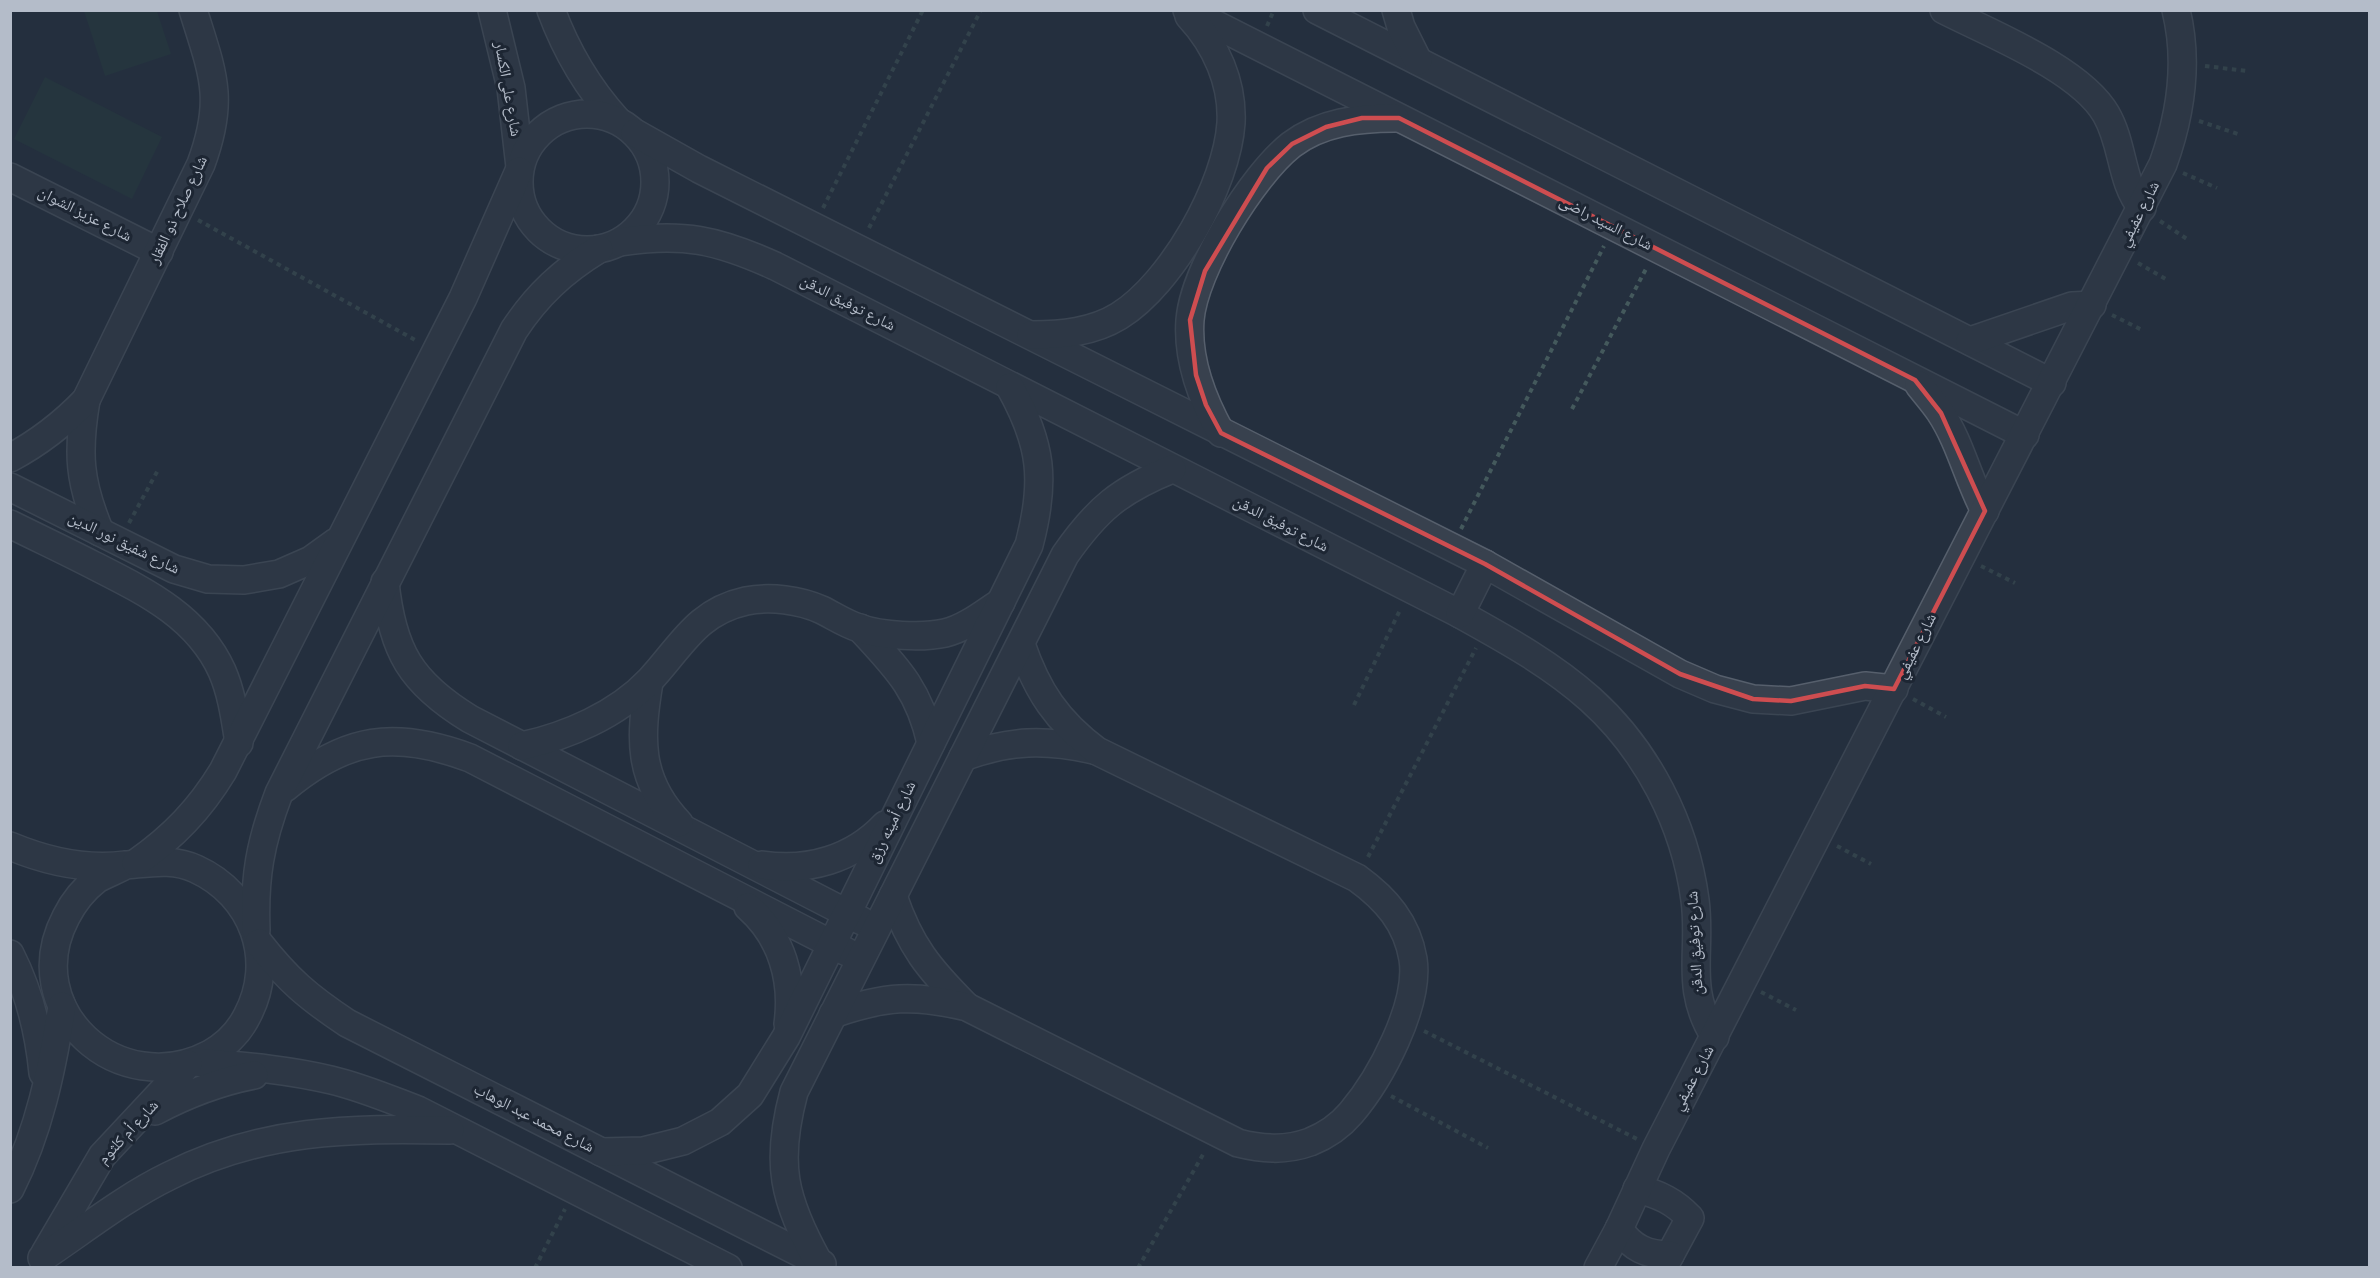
<svg xmlns="http://www.w3.org/2000/svg" width="2380" height="1278" viewBox="0 0 2380 1278" font-family="Signika,'Noto Naskh Arabic',sans-serif">
<style>
.green{fill:#263c3f}
.lines{fill:none;stroke-linecap:round;stroke-linejoin:round}
.minor-casing{stroke:#565f6c;stroke-width:30}
.path{stroke:#44595c;stroke-width:4;stroke-dasharray:4.5 4.5;stroke-linecap:butt}
.minor{stroke:#38414e;stroke-width:27}
.marked{fill:none;stroke:#ce4d50;stroke-width:4.5;stroke-linejoin:round}
.labels{text-anchor:middle;dominant-baseline:central;stroke-width:6;stroke-linejoin:round;paint-order:stroke}
.street-label{font-size:16px;fill:#b4bcc9;stroke:#1d2633}
</style>
<rect width="100%" height="100%" fill="#242f3e"/>
<g class="green">
<polygon points="84,11 157,11 171,54 105,76"/>
<polygon points="45,77 162,137 132,199 14,139"/>
</g>
<g class="lines">
<g class="minor-casing">
<g id="minor">
<polyline points="492,10 511,88 520,167"/>
<path d="M551 10C567 53 587 87 617 120"/>
<polyline points="1187,10 2025,435"/>
<polyline points="1317,10 2052,383"/>
<polyline points="1396,10 1401,27 1418,61"/>
<path d="M1944 10C1991 34 2080 69 2106 114 2124 145 2120 181 2142 208"/>
<circle cx="587" cy="182" r="68"/>
<polyline points="635,133 699,169 1485,564 1680,674 1715,689 1753,699 1791,701 1865,686 1894,689"/>
<polyline points="10,177 159,252"/>
<path d="M620 242C682 232 718 240 775 266L1460 614C1505 639 1551 664 1590 699 1647 750 1685 824 1695 900 1702 952 1684 988 1715 1037"/>
<path d="M1031 335C1062 335 1093 332 1119 316 1172 283 1227 185 1231 123 1233 83 1216 45 1189 16"/>
<polyline points="1970,341 2072,306 2092,305"/>
<path d="M1919 385C1926 394 1934 403 1940 412 1960 442 1968 479 1985 511"/>
<path d="M86 400C77 453 79 482 100 532"/>
<path d="M1221 433C1202 399 1187 360 1190 320 1194 270 1252 176 1291 145 1321 122 1359 118 1395 118"/>
<path d="M10 458C40 442 63 424 86 400L201 164C225 99 213 74 193 10"/>
<polyline points="10,487 174,569 208,579 244,580 279,574 311,560 336,542"/>
<path d="M10 524C38 538 66 551 93 565 144 591 197 616 222 671 232 694 235 718 239 743"/>
<path d="M385 582C392 651 411 683 470 719L862 921"/>
<polyline points="1460,614 1485,564"/>
<path d="M860 628C896 667 919 689 931 743"/>
<path d="M649 682C640 737 637 779 679 823"/>
<path d="M522 746C567 736 617 715 650 680 681 647 696 612 746 601 770 596 800 600 822 610 834 616 846 624 859 628 881 636 923 638 945 633 966 628 984 613 1001 602"/>
<path d="M963 757C1010 740 1045 739 1094 750"/>
<path d="M285 788C346 737 395 730 470 758L847 952"/>
<path d="M10 846C46 861 87 870 125 865 150 863 173 858 196 869 253 895 277 960 247 1016 239 1032 226 1045 210 1054 119 1102 17 1010 66 917 73 903 84 889 97 879 106 874 117 870 126 865"/>
<path d="M136 863C173 837 200 809 223 771L463 298 519 171"/>
<path d="M762 865C808 872 853 859 885 825"/>
<path d="M893 896C910 946 929 969 966 1006"/>
<path d="M748 907C782 937 794 980 788 1024"/>
<path d="M256 930C254 877 260 843 279 793L514 330C537 295 563 271 599 249"/>
<path d="M259 943C288 980 308 997 347 1023L822 1264"/>
<path d="M10 954C29 991 39 1032 43 1073"/>
<path d="M833 1014C885 996 914 994 967 1007L1238 1143C1262 1149 1285 1151 1310 1142 1325 1136 1340 1126 1351 1113 1380 1079 1420 1005 1413 959 1407 923 1386 899 1357 878L1097 751C1057 721 1037 691 1021 644"/>
<path d="M194 1062C240 1066 286 1069 331 1080 361 1087 389 1099 418 1110L728 1268"/>
<path d="M155 1111C187 1094 218 1082 254 1075"/>
<path d="M601 1152 643 1151 683 1141 720 1122 750 1095 786 1037 1029 545C1046 481 1042 444 1010 387"/>
<path d="M10 1189C39 1132 52 1069 62 1006"/>
<path d="M1637 1189C1659 1194 1675 1202 1690 1218L1663 1268"/>
<path d="M1619 1229C1632 1248 1647 1255 1670 1255"/>
<polyline points="45,1253 102,1156 188,1064"/>
<path d="M42 1258C84 1230 124 1198 169 1176 261 1129 350 1128 450 1130"/>
<path d="M819 1263C783 1199 775 1163 794 1092L1065 555C1097 509 1120 490 1172 469"/>
<path d="M1598 1268 1619 1229 1656 1149 2163 164C2181 114 2189 63 2176 10"/>
</g>
</g>
<g class="path">
<polyline points="1267,26 1274,10"/>
<polyline points="2205,66 2247,71"/>
<polyline points="2199,121 2238,134"/>
<polyline points="2183,173 2217,188"/>
<polyline points="823,208 923,10"/>
<polyline points="198,220 417,341"/>
<polyline points="2160,221 2190,241"/>
<polyline points="869,228 981,10"/>
<polyline points="2138,263 2169,281"/>
<polyline points="2112,315 2144,331"/>
<polyline points="1572,409 1647,267"/>
<polyline points="129,523 158,470"/>
<polyline points="1461,529 1604,246"/>
<polyline points="1981,566 2015,583"/>
<polyline points="1913,699 1946,717"/>
<polyline points="1354,705 1401,608"/>
<polyline points="1837,846 1871,864"/>
<polyline points="1368,857 1476,648"/>
<polyline points="1761,992 1796,1010"/>
<polyline points="1424,1031 1637,1139"/>
<polyline points="1391,1096 1488,1148"/>
<polyline points="535,1268 565,1209"/>
<polyline points="1138,1268 1205,1151"/>
</g>
<use href="#minor" class="minor"/>
</g>
<path d="M0 0H2380V1278H0ZM1362 118H1399L1915 380 1941 413 1985 511 1894 689 1865 686 1791 701 1753 699 1680 674 1485 564 1221 433 1206 405 1196 375 1190 320 1205 271 1267 168 1292 144 1326 127Z" fill="#242f3e" fill-opacity=".55" fill-rule="evenodd"/>
<path class="marked" d="M1362 118H1399L1915 380 1941 413 1985 511 1894 689 1865 686 1791 701 1753 699 1680 674 1485 564 1221 433 1206 405 1196 375 1190 320 1205 271 1267 168 1292 144 1326 127Z"/>
<g class="labels">
<g class="street-label">
<text transform="translate(508 89) rotate(80)">شارع على الكسار</text>
<text transform="translate(178 210) rotate(-65)">شارع صلاح ذو الفقار</text>
<text transform="translate(85 214) rotate(27)">شارع عزيز الشوان</text>
<text transform="translate(2139 214) rotate(-63)">شارع عفيفي</text>
<text transform="translate(1606 223) rotate(27)">شارع السيد راضى</text>
<text transform="translate(848 303) rotate(27)">شارع توفيق الدقن</text>
<text transform="translate(1281 524) rotate(27)">شارع توفيق الدقن</text>
<text transform="translate(124 543) rotate(26)">شارع شفيق نور الدين</text>
<text transform="translate(1916 646) rotate(-63)">شارع عفيفي</text>
<text transform="translate(892 822) rotate(-64)">شارع أمينه رزق</text>
<text transform="translate(1695 943) rotate(-93)">شارع توفيق الدقن</text>
<text transform="translate(1693 1078) rotate(-62)">شارع عفيفي</text>
<text transform="translate(534 1118) rotate(27)">شارع محمد عبد الوهاب</text>
<text transform="translate(128 1132) rotate(-47)">شارع أم كلثوم</text>
</g>
</g>
<rect width="2380" height="1278" fill="none" stroke="#b4bcc9" stroke-width="24"/>
</svg>
